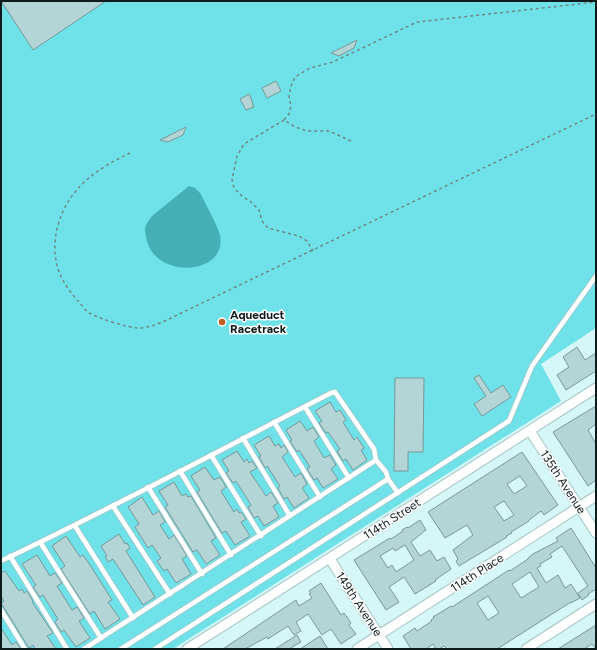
<svg xmlns="http://www.w3.org/2000/svg" width="597" height="650" viewBox="0 0 597 650" font-family="Figtree,sans-serif">
<style>
.green{fill:#6ee2e8}
.water{fill:#44b0b6}
.building{fill:#b4d5d6;stroke:#789899;fill-rule:evenodd}
.lines{fill:none;stroke-linecap:round;stroke-linejoin:round}
.lane-casing{stroke:#a4c5c6;stroke-width:6}
.street-casing{stroke:#a4c5c6;stroke-width:11}
.path{stroke:#708888;stroke-width:1.5;stroke-dasharray:3 3;stroke-linecap:butt}
.lane{stroke:#fff;stroke-width:4.5}
.street{stroke:#fff;stroke-width:9}
.poi-dot{fill:#c05f1d;stroke:#fff;stroke-width:1.5}
.labels{text-anchor:middle;dominant-baseline:central;stroke-width:3;stroke-linejoin:round;paint-order:stroke}
.poi-label{font-size:12px;font-weight:bold;fill:#0e1b1b;stroke:#fff;text-anchor:start}
.street-label{font-size:12px;fill:#0e1b1b;stroke:#fff}
</style>
<rect width="100%" height="100%" fill="#d5f7f8"/>
<polygon class="green" points="1,1 596,1 596,328 541,364 561,401 173,649 1,649"/>
<path class="water" d="M189 186 195 188 200 193C205 203 218 226 220 235 228 275 157 280 147 241 144 229 144 226 152 216Z"/>
<g class="building">
<polygon points="1,1 106,1 33,50"/>
<polygon points="357,40 354,48 339,56 331,53"/>
<polygon points="276,81 281,91 267,98 262,88"/>
<polygon points="249,94 253,103 252,103 254,107 246,110 240,99"/>
<polygon points="186,127 183,135 168,142 160,140"/>
<polygon points="577,347 585,360 596,353 596,371 566,390 557,375 569,367 563,357"/>
<polygon points="479,375 491,393 503,385 511,397 482,416 474,404 486,396 474,378"/>
<polygon points="395,378 424,378 423,452 408,452 408,471 394,471"/>
<polygon points="330,402 336,412 340,410 346,420 343,422 354,440 357,437 364,448 361,450 367,460 353,470 346,459 343,461 337,451 340,449 328,432 326,433 319,423 322,421 315,411"/>
<polygon points="596,406 596,424 588,430 596,444 596,480 588,486 553,432"/>
<polygon points="300,421 307,431 313,427 319,437 314,441 324,458 330,455 336,465 331,469 338,479 323,488 317,478 314,480 307,469 310,467 299,450 297,452 290,441 292,440 286,430"/>
<polygon points="269,436 275,446 279,444 281,448 284,445 288,452 282,457 295,477 301,473 307,484 302,488 309,498 294,508 287,497 284,499 278,488 280,486 267,466 265,468 259,457 261,456 254,445"/>
<polygon points="237,451 244,462 247,459 249,463 252,461 257,468 250,472 266,496 271,492 278,503 273,506 279,517 264,526 258,516 254,518 248,507 251,505 236,481 233,483 226,473 229,471 222,460"/>
<path d="M522 452 558 505 544 515 541 511 529 520V521L511 532 512 533 506 536 507 537 459 566 456 561 458 559 453 550 473 535 467 525 445 538 428 512ZM520 476 527 486 514 494 507 484ZM504 501 514 515 504 521 494 507Z"/>
<polygon points="205,467 214,480 220,477 226,487 221,491 234,512 237,509 239,513 241,512 246,519 241,522 250,536 235,545 226,531 222,533 197,492 200,490 191,476"/>
<polygon points="174,482 182,496 186,494 188,497 191,496 216,538 211,541 220,555 206,564 197,550 193,552 165,507 168,505 159,491"/>
<polygon points="142,497 153,515 159,511 165,522 160,525 169,539 174,535 187,556 182,559 191,574 176,583 167,569 164,571 157,561 161,558 152,545 148,548 135,527 139,524 128,507"/>
<path d="M420 520 426 530 411 542 420 556 430 550 437 561 444 557 451 569 435 580 436 581 415 594 404 577 389 587 399 602 386 610 354 560 390 538 391 539 403 531 402 530 407 527 408 528ZM405 545 414 560 396 572 392 565 388 568 380 556 393 548 395 551Z"/>
<path d="M571 528 596 568V589L588 594 589 595 582 600 578 593 588 586 562 546 550 554 552 557 540 564 541 566 537 568 546 583 558 575 565 588 571 584 580 598 571 603V602L497 649H447L444 646 439 649H436L433 644 426 649H411L403 636 415 628 417 631 432 621 431 620 434 618 433 617 451 606 452 607 509 570 510 571 528 559V558L533 554 558 541 556 538ZM530 572 539 587 521 598 512 584ZM488 596 499 613 488 620 477 603Z"/>
<polygon points="119,534 125,544 127,543 130,548 126,551 155,597 143,605 113,559 108,562 105,557 107,556 101,546"/>
<polygon points="66,536 80,557 83,555 90,565 112,600 108,602 120,619 105,629 94,611 90,614 61,569 65,566 52,546"/>
<polygon points="37,555 50,576 55,573 62,583 57,586 72,610 77,607 84,618 79,621 90,638 76,647 64,630 61,632 55,622 58,619 43,595 40,597 33,587 36,585 22,564"/>
<polygon points="5,571 19,591 22,589 24,593 27,591 33,601 32,602 53,633 47,636 56,649 35,649 33,645 29,648 1,603 4,601 1,596 1,573"/>
<polygon points="321,583 341,615 344,613 351,623 349,625 356,634 341,644 331,629 322,635 308,614 296,622 301,631 294,635 288,626 268,639 267,637 245,649 223,649 296,600 299,606 312,598 309,594 311,593 309,591"/>
<polygon points="596,625 596,649 592,644 584,649 558,649"/>
<polygon points="1,628 12,645 16,642 21,649 1,649"/>
<polygon points="297,635 301,642 289,649 275,649"/>
<polygon points="320,636 328,649 300,649"/>
</g>
<g class="lines">
<g class="lane-casing">
<g id="lane">
<polyline points="305,407 349,478"/>
<polyline points="274,422 320,497"/>
<polyline points="243,438 290,516"/>
<polyline points="211,455 261,536"/>
<polyline points="376,460 386,472 388,479"/>
<polyline points="180,471 231,555"/>
<polyline points="148,487 202,574"/>
<polyline points="113,506 170,594"/>
<polyline points="75,526 133,618"/>
<polyline points="40,542 101,638"/>
<polyline points="10,556 67,649"/>
<path d="M1 561C113 508 222 449 331 393L335 392 374 449 376 460 84 649"/>
<polyline points="1,610 25,649"/>
<polyline points="121,649 388,479 398,493"/>
<polyline points="155,649 509,421 532,366 596,276"/>
</g>
</g>
<g class="street-casing">
<g id="street">
<polyline points="530,431 596,533"/>
<polyline points="330,559 388,649"/>
<polyline points="187,649 596,388"/>
<polyline points="357,649 596,496"/>
<polyline points="526,649 596,604"/>
</g>
</g>
<g class="path">
<polyline points="284,120 244,144 237,156 232,180 234,188 242,196 251,202 259,210 262,221 268,228 299,236 307,241 313,251"/>
<polyline points="351,141 329,131 307,131 295,127 284,120 289,114 291,106 289,97 291,86 295,77 310,68 333,62 417,22 596,2"/>
<path d="M130 153C109 163 86 176 72 196 58 215 51 242 57 265 60 279 70 292 79 302 82 305 85 310 89 313 98 318 128 328 139 328 150 328 163 322 173 317L596 114"/>
</g>
<use href="#lane" class="lane"/>
<use href="#street" class="street"/>
</g>
<circle class="poi-dot" cx="222" cy="322" r="4"/>
<g class="labels">
<g class="poi-label">
<text x="230" y="315">Aqueduct<tspan x="230" dy="14">Racetrack</tspan></text>
</g>
<g class="street-label">
<text transform="translate(563 482) rotate(57)">135th Avenue</text>
<text transform="translate(392 519) rotate(-33)">114th Street</text>
<text transform="translate(477 573) rotate(-33)">114th Place</text>
<text transform="translate(359 604) rotate(57)">149th Avenue</text>
</g>
</g>
<rect width="597" height="650" fill="none" stroke="#0e1b1b" stroke-width="4"/>
</svg>
